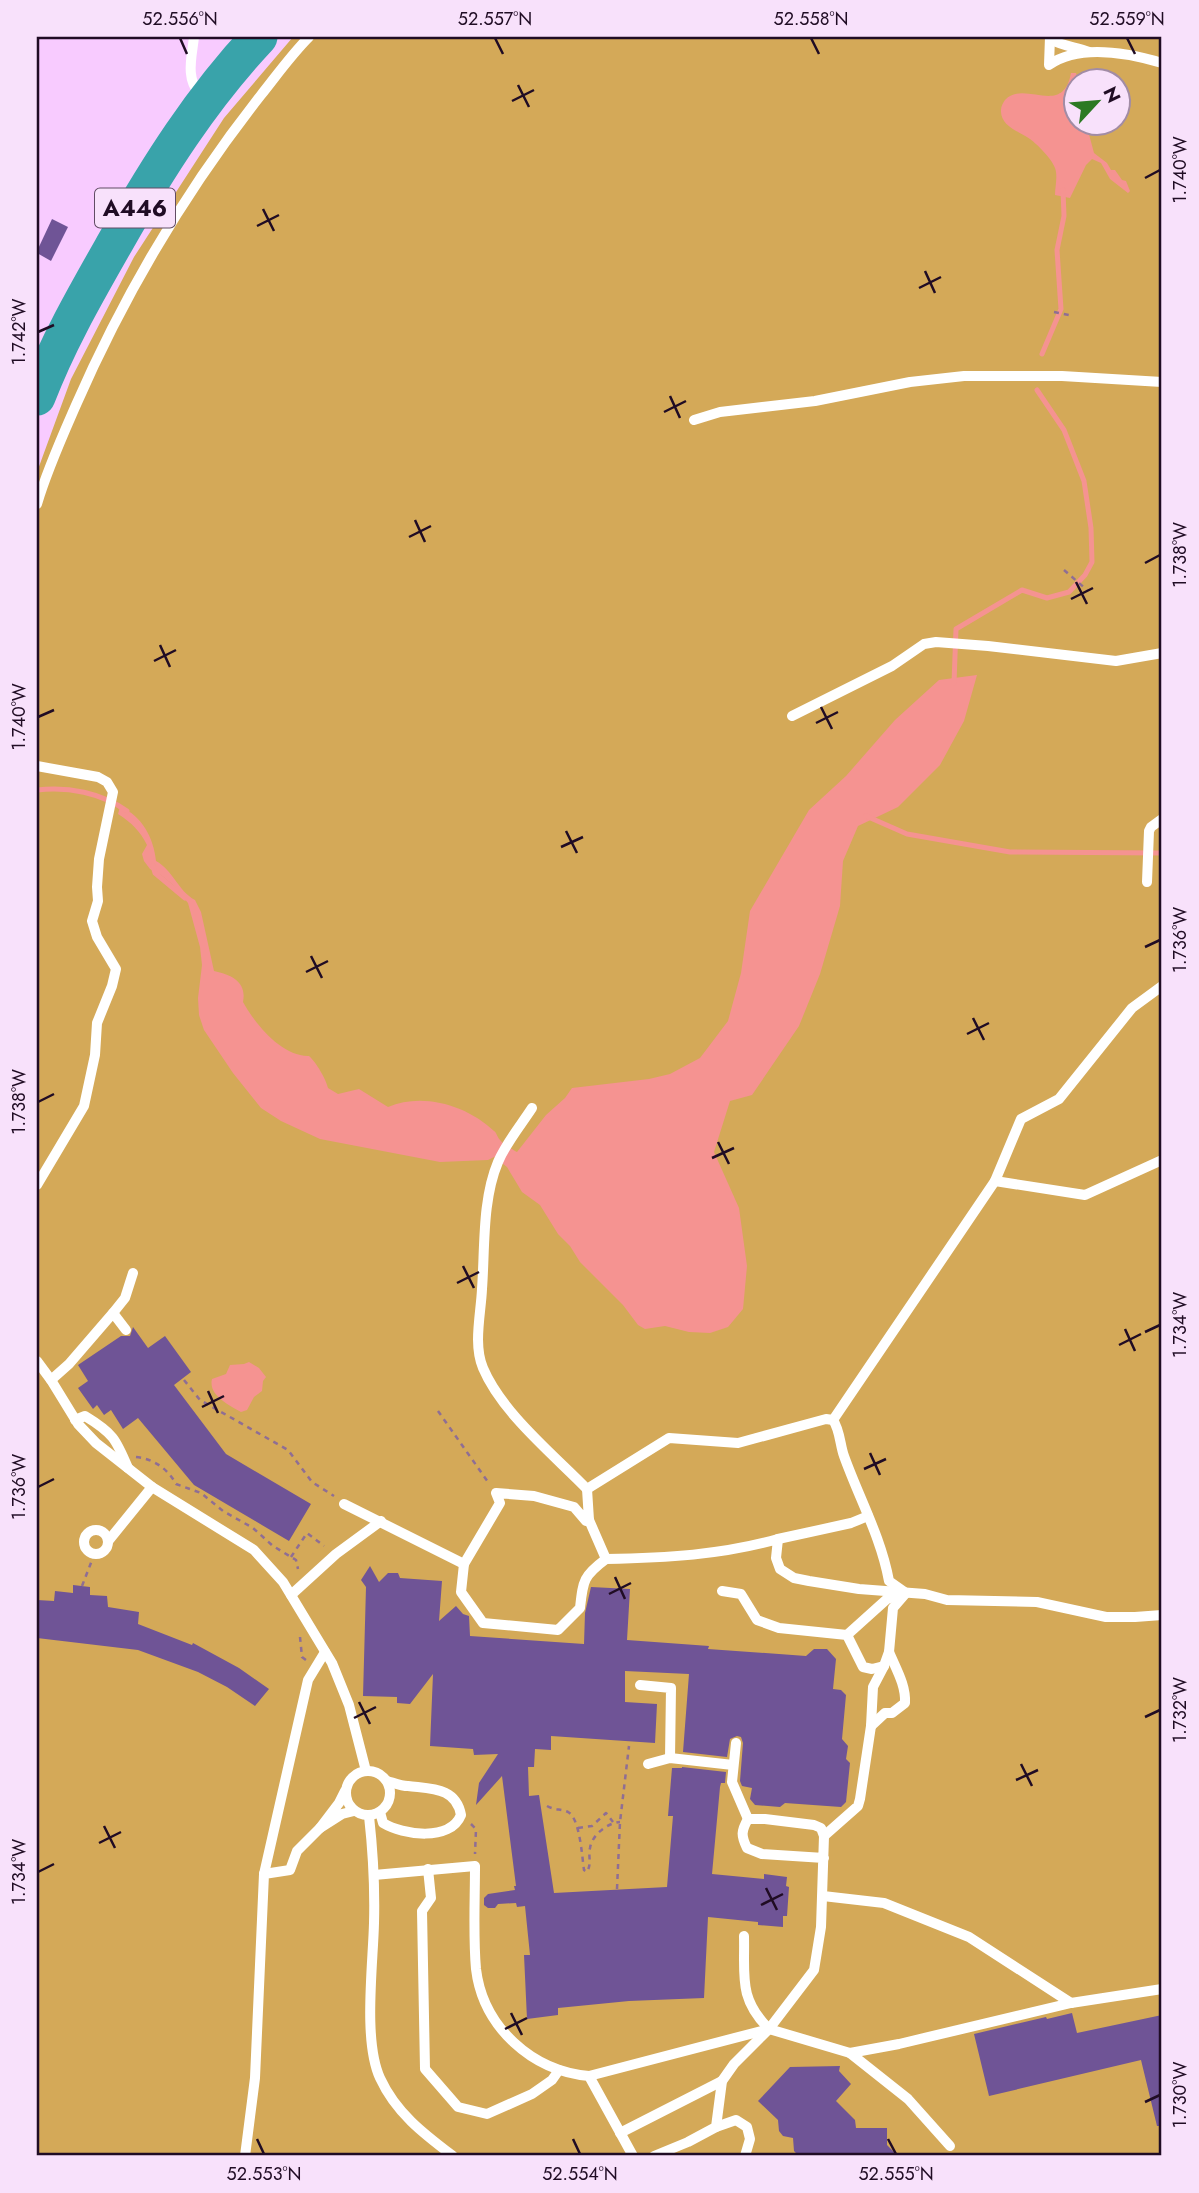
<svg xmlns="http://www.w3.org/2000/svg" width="1199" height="2193" viewBox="0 0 1199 2193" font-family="Jost,sans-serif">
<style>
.green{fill:#d4a958;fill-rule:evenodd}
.water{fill:#f59391}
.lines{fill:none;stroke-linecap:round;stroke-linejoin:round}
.stream{stroke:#f59391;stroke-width:5}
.building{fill:#6f5496}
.path{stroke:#8f6e94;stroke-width:2.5;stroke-dasharray:5 5;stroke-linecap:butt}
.lane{stroke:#fff;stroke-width:10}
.highway{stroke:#39a3aa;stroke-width:37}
.ticks{fill:none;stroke:#200c24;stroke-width:2.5}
.labels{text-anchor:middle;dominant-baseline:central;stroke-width:7;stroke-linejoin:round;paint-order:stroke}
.shield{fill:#f8e1fb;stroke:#614c64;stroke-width:2}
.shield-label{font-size:23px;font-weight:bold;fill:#200c24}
.neatline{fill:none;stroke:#200c24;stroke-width:2.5}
.ticks-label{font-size:18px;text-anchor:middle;fill:#200c24}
</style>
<rect width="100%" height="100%" fill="#f8cbff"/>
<path class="green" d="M293 37H1162V2156H37V472L71 379 134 257 224 118ZM1076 80H1118V122H1076Z"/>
<g class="water">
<path d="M1071 73H1076L1078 80 1076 122 1086 123 1094 153 1107 163 1111 170H1115L1122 180 1126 181 1130 191 1128 193 1110 179 1101 163 1092 159 1086 165 1070 198 1055 195C1055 187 1058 176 1055 168 1052 159 1038 145 1030 139 1020 132 1000 126 1001 110 1001 106 1003 103 1005 100 1024 79 1063 118 1071 73Z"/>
<path d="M977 675 964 721 940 765 898 807 858 826 843 861 840 906 820 974 799 1026 752 1095 730 1101 714 1152 739 1208 747 1266 743 1309 728 1327 710 1333 689 1332 665 1326 645 1329 638 1325 623 1305 580 1262 570 1246 558 1234 540 1205 522 1192 507 1167 494 1157 488 1160 440 1162 320 1139 281 1121 261 1108 233 1073 204 1030 199 1015 198 998 202 965 200 947 188 903 173 885 161 875 150 869 144 861 142 854 147 845C140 831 132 823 118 814L120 807C142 815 154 839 156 861 173 870 178 891 195 900L201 912 214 971C232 975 247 982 243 1002 255 1024 282 1057 309 1056 316 1062 326 1079 328 1088L338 1094 359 1089 388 1107C422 1092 467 1105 494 1131 497 1133 497 1137 500 1140 504 1145 512 1149 517 1152L546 1115 565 1098 572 1088 649 1079 670 1074 700 1058 728 1021 741 973 750 911 809 810 846 776 895 720 939 680Z"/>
<path d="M249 1362 259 1368 266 1377 263 1381 262 1391 254 1397 247 1410 241 1412C229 1405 208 1395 212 1379L226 1374 230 1365 244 1364Z"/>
</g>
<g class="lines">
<g class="stream">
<polyline points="1042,354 1061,309 1057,250 1064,216 1063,190"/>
<polyline points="954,683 956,629 1022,590 1047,598 1069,592 1085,575 1092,562 1091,528 1084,481 1064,430 1037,390"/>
<path d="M37 790C68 786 101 793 127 811"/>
<polyline points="866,816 907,834 1010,852 1162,853"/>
<polyline points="153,866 155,873 185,898"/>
</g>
</g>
<g class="building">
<polygon points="52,219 68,227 51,261 37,253 37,251"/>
<polygon points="133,1327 148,1348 165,1336 191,1372 174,1385 226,1454 311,1504 289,1541 194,1485 138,1418 123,1429 111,1410 104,1415 97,1405 93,1409 78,1388 88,1381 78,1365 121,1336 130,1336"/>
<polygon points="370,1566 379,1582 388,1573 398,1573 400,1578 442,1581 439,1621 456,1606 463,1614 469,1616 470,1636 584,1644 585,1613 591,1587 630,1589 627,1640 709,1646 708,1649 806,1656 814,1649 827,1649 836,1659 833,1689 841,1690 846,1695 842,1739 848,1746 846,1759 850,1763 846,1802 841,1807 785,1803 780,1807 755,1805 750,1799 752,1788 742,1786 740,1781 743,1743 741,1737 737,1736 730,1739 727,1757 683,1752 689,1674 625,1671 625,1702 657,1704 655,1743 551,1736 551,1750 535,1749 534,1767 528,1767 529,1796 539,1795 554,1893 667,1887 673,1816 668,1816 672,1768 682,1768 682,1767 726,1772 725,1783 721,1783 720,1787 712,1874 764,1879 764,1874 787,1877 786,1886 789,1887 787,1916 783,1916 783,1927 758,1925 758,1922 708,1917 704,1998 629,2001 558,2008 558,2015 527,2019 524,1955 530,1955 525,1906 517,1907 516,1903 498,1904 495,1908 488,1908 484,1905 484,1898 488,1894 515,1890 514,1886 516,1886 502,1776 476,1805 479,1783 498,1754 474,1755 473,1749 430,1746 433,1674 410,1704 397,1703 397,1697 363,1696 366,1587 361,1580"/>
<polygon points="73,1585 90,1587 90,1595 107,1596 108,1607 139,1612 138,1624 192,1645 193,1643 239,1668 269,1689 255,1706 227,1687 198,1672 138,1650 37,1638 37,1600 54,1601 55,1591 73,1593"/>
<polygon points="1072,2013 1077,2033 1162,2015 1162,2126 1157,2126 1141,2060 989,2096 974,2034 1046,2017 1047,2019"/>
<polygon points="840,2066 839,2071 851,2084 836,2101 855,2120 856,2128 887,2128 887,2145 898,2156 799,2156 794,2151 793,2138 783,2136 779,2131 778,2120 758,2101 790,2067"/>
</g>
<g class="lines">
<g class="path">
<polyline points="1054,312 1069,315"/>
<polyline points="1064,570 1087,590"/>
<polyline points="184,1380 200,1400 288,1450 312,1482 334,1496"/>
<polyline points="438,1411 488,1482"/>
<path d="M136 1457C154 1459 168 1469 176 1484L201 1493 223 1511 253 1528 273 1546 296 1560 298 1569"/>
<polyline points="291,1557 307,1533 324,1546"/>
<polyline points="82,1586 94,1555"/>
<polyline points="300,1637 302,1657 306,1660"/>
<path d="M547 1806C554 1810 561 1809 568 1812 580 1818 582 1857 584 1870L587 1872C592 1863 588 1857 590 1848 592 1835 607 1823 620 1822"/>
<polyline points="471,1824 476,1829 475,1854"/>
<polyline points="578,1828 592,1826 606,1813 613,1822"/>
<polyline points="617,1889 620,1822 629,1746"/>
</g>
<g class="lane">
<path d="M194 37C192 56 185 79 200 94"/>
<path d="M1050 37 1049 65C1079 44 1128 53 1162 63"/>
<path d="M1050 39C1062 46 1076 47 1089 52"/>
<polyline points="694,420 720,412 815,401 910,382 964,376 1062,376 1162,382"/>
<path d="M37 504C47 470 62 437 76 405 124 295 187 189 261 95 277 75 291 55 309 37"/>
<polyline points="792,716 892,666 924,644 936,642 988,646 1116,661 1162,653"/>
<polyline points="37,766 98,777 107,782 113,792 99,859 97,887 98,901 92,921 97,937 116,969 112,986 97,1023 95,1055 84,1106 37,1185"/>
<polyline points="1147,882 1149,831 1151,827 1162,819"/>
<path d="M532 1108C521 1125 506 1143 498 1162 482 1200 485 1248 482 1289 481 1313 473 1345 483 1368 502 1413 554 1455 587 1489L669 1438 738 1443 826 1419 833 1420C840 1430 840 1445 844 1456 859 1498 881 1537 889 1581L906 1593 893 1608 889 1652 884 1666 873 1687 871 1726 860 1799 858 1806 824 1836"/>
<polyline points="995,1181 1085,1195 1162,1160"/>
<polyline points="113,1313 125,1298 133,1273"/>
<polyline points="37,1361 51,1380 78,1424 96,1443 152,1487 254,1550 283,1582 332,1663 349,1705 366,1771"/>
<polyline points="51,1380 69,1364 113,1313 126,1330"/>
<path d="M75 1420 85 1416C113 1433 116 1439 128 1468"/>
<polyline points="833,1420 995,1181 1021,1119 1059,1099 1132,1008 1162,986"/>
<polyline points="344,1504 464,1564 500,1503 496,1493 534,1496 574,1507 586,1521 589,1520 587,1489"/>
<circle cx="96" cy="1542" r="12"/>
<polyline points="778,1539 851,1523 868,1516"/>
<polyline points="109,1540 152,1487"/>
<path d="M606 1559C665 1558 722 1555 778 1539L776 1558 780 1569 794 1578 809 1581 859 1589 925 1594 947 1600 1037 1602 1106 1617H1135L1162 1615"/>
<path d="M464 1564 461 1592 483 1623 558 1630 580 1608C583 1581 583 1576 606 1559L589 1520"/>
<polyline points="722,1591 741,1594 757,1620 779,1628 847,1635 863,1667 872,1669 884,1666"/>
<polyline points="291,1595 336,1554 381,1521"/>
<polyline points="847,1635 887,1599 902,1594"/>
<polyline points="640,1685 671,1688 670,1758"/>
<path d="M871 1726 885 1713H892L905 1703C906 1685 896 1669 889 1652"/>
<polyline points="736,1743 732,1782 748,1819"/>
<polyline points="648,1764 670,1758 733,1765"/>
<circle cx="368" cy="1793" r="22"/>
<polyline points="345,1791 339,1803 320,1828 342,1814 354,1811"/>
<path d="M380 1812 383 1823C403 1835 450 1842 461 1815 456 1787 431 1789 408 1786 401 1786 394 1783 387 1781"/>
<path d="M369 1816C373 1852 375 1887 374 1923 373 1965 363 2041 380 2078 396 2113 424 2134 453 2156"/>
<polyline points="428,1869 431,1898 422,1911 425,2069 458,2107 487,2114 532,2094 552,2080 559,2070"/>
<polyline points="264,1874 308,1680 325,1652"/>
<path d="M374 1875 475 1866C475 1900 473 1936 476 1969 483 2027 532 2071 589 2076L633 2156"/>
<polyline points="823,1896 884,1903 969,1937 1071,2003"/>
<path d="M744 1936C745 1976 738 1998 769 2029"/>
<polyline points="850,2053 908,2099 950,2146"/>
<polyline points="589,2076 769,2029 850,2053 899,2044 1071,2003 1162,1989"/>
<polyline points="716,2127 736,2120 747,2127 750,2139 745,2156"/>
<polyline points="620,2133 722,2081"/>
<polyline points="245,2156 255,2078 264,1874 290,1870 297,1851 320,1828"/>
<path d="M654 2156 688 2142 716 2127 722 2081 734 2064 769 2029 814 1970 821 1927 824 1836 821 1828 814 1825 765 1819H748C741 1831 741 1836 747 1848L762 1854 824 1858"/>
</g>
<path class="highway" d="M37 397C58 342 87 292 116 241 158 167 201 99 259 37"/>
</g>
<path class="ticks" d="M180 38 187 54M495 38 503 54M811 38 819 54M1127 38 1135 54M518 85 529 107M512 101 534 90M1145 178 1160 170M263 209 274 231M257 226 279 215M925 271 935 293M919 288 941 277M38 332 54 325M670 396 680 418M664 412 686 401M415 520 425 542M409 537 431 526M1145 563 1160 555M1076 582 1087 604M1071 599 1093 588M160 645 170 667M154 661 176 650M821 707 832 729M38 717 54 710M816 723 838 712M566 831 577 853M561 847 583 837M1145 947 1160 940M311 956 322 978M306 972 328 961M973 1018 984 1040M967 1034 989 1023M38 1102 54 1094M718 1142 729 1164M712 1158 734 1148M463 1266 474 1288M457 1283 479 1272M1125 1329 1135 1351M1145 1332 1160 1325M1119 1345 1141 1334M208 1391 218 1413M202 1407 224 1396M870 1453 880 1475M864 1469 886 1459M38 1487 54 1479M615 1577 625 1599M609 1594 631 1583M359 1702 370 1724M1145 1717 1160 1710M354 1718 376 1707M1021 1764 1032 1786M1016 1780 1038 1770M104 1826 115 1848M99 1843 121 1832M38 1872 54 1864M766 1888 777 1910M761 1905 783 1894M511 2013 522 2035M505 2029 527 2018M1145 2102 1160 2095M257 2139 264 2154M573 2139 580 2154M888 2139 896 2154"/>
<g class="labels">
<rect class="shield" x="95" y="188.5" width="80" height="39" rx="5"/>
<g class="shield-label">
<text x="135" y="208">A446</text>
</g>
</g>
<rect width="1199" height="2193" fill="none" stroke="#f8e1fb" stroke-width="77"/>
<g transform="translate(1097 102) rotate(64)"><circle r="33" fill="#f8e1fb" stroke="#a28ca5" stroke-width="2"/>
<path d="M0-5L12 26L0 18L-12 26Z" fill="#2c7a23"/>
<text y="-10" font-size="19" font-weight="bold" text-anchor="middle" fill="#200c24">N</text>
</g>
<rect x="38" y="38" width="1122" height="2116" class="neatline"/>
<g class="ticks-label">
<text x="180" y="25">52.556°N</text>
<text x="495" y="25">52.557°N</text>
<text x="811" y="25">52.558°N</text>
<text x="1127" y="25">52.559°N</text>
<text transform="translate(1180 170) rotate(-90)" y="6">1.740°W</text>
<text transform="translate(19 332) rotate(-90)" y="6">1.742°W</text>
<text transform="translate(1180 555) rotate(-90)" y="6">1.738°W</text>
<text transform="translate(19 717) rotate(-90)" y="6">1.740°W</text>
<text transform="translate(1180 940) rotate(-90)" y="6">1.736°W</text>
<text transform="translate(19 1102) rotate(-90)" y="6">1.738°W</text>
<text transform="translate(1180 1325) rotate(-90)" y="6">1.734°W</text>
<text transform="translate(19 1487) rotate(-90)" y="6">1.736°W</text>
<text transform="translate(1180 1710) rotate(-90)" y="6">1.732°W</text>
<text transform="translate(19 1872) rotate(-90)" y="6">1.734°W</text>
<text transform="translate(1180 2095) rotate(-90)" y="6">1.730°W</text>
<text x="264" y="2180">52.553°N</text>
<text x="580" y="2180">52.554°N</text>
<text x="896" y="2180">52.555°N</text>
</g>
</svg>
